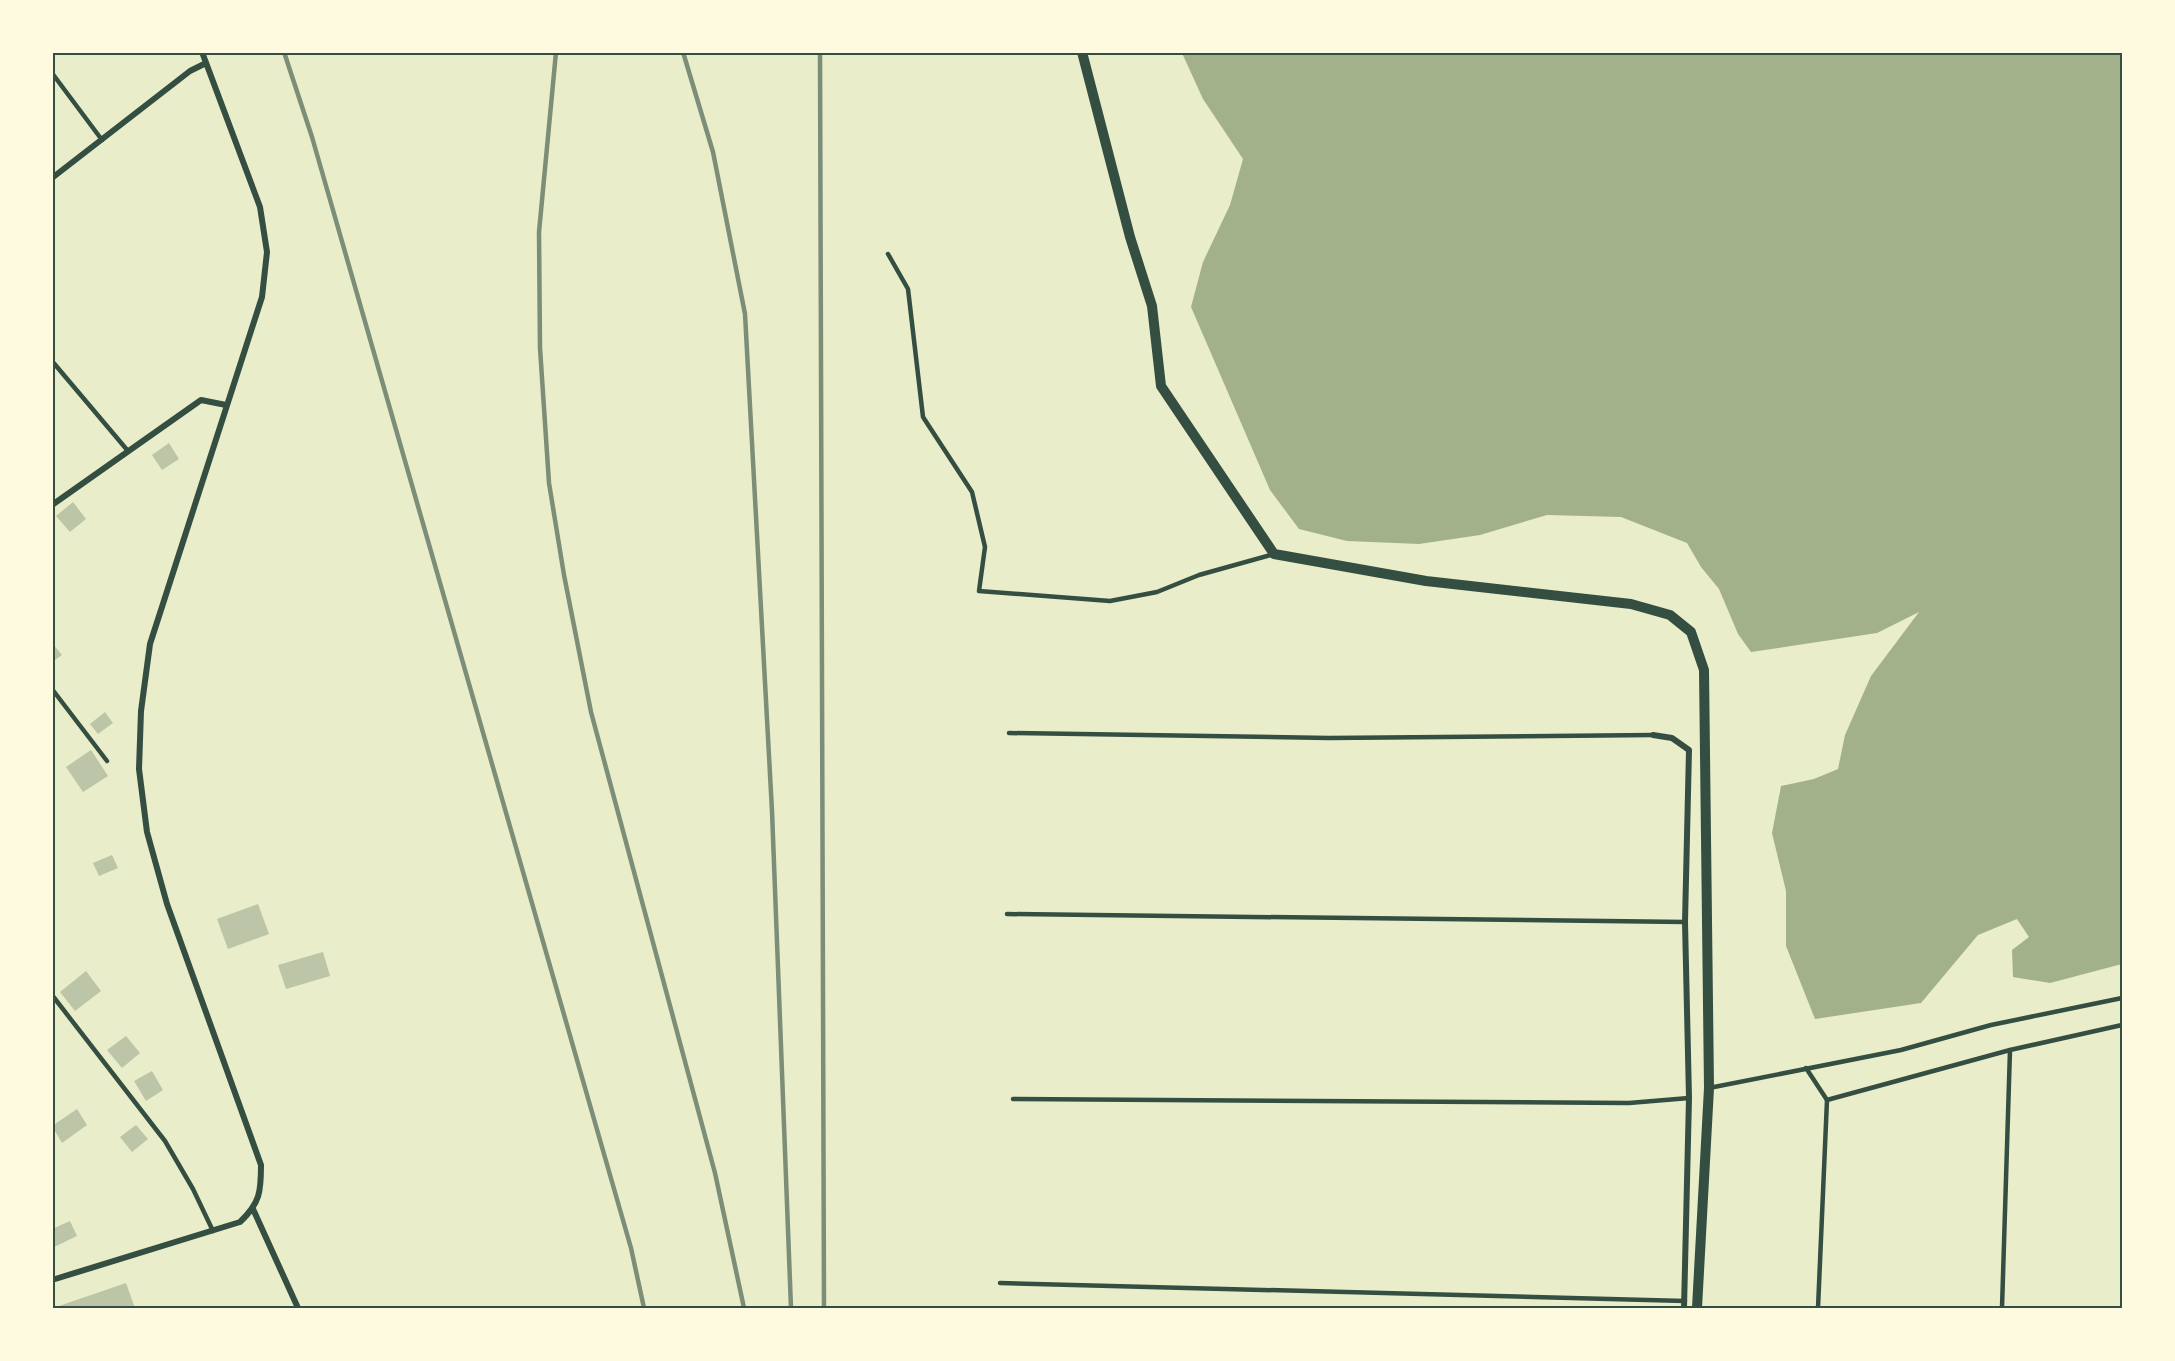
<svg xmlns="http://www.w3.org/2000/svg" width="2175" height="1361" viewBox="0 0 2175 1361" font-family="'DejaVu Sans',sans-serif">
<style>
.water{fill:#a3b18a}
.building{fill:#bcc5a7}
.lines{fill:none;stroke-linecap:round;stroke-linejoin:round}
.service{stroke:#344e41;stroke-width:4.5}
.minor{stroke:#344e41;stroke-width:6}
.tertiary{stroke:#344e41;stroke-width:10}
.rail{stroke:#7c8e77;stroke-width:4.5}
.neatline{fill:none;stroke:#344e41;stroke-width:2}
</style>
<rect width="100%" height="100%" fill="#e9edc9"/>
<polygon class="water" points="1182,53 2122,53 2122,964 2050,983 2013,977 2012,950 2029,937 2017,919 1978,935 1921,1003 1815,1019 1786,946 1786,891 1772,833 1781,786 1814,779 1838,769 1845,735 1871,676 1919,612 1877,633 1751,652 1738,634 1719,589 1701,567 1687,543 1621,517 1547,515 1480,535 1419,544 1347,541 1299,529 1270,490 1191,307 1203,262 1230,205 1243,159 1203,99"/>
<g class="building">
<polygon points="169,443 179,459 162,470 152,455"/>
<polygon points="73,502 86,519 70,532 56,516"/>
<polygon points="52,643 62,655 52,662"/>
<polygon points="105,712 113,723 98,734 90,724"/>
<polygon points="91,750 108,776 83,792 66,767"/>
<polygon points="112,855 118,868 99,876 93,863"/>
<polygon points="258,904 269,934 228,949 217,919"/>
<polygon points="323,952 330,976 286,989 278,965"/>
<polygon points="86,971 101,991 75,1011 60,992"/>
<polygon points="126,1036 140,1053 122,1068 107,1050"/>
<polygon points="152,1071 163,1090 146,1101 134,1081"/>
<polygon points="77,1109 87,1125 62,1143 52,1126"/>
<polygon points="136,1125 148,1139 132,1152 120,1137"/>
<polygon points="70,1221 77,1236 52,1248 52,1229"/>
<polygon points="126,1283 135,1308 53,1308"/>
</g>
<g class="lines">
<g class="service">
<polyline points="52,73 102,140"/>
<polyline points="888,254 908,289 923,417 972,492 985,547 979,591 1110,601 1157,592 1199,575 1274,554"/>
<polyline points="52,361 128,451"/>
<polyline points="52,689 107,761"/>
<polyline points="1009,733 1329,738 1653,735"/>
<polyline points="1007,914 1685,922"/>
<polyline points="52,995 165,1141 193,1189 213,1231"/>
<polyline points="1806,1068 1827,1100 2010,1050 2122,1025"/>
<polyline points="1709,1088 1901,1050 1991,1025 2122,998"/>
<polyline points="1013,1099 1629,1103 1689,1098"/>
<polyline points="1000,1283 1685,1301"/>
<polyline points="1818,1308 1827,1100"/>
<polyline points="2002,1308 2010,1050"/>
</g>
<g class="minor">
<polyline points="52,178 190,71 206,63"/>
<polyline points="52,505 201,400 226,405"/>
<polyline points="1653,735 1672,738 1689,750 1685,922 1689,1098 1684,1308"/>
<polyline points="253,1209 298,1308"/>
<path d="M52 1280 240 1222C260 1203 261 1192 261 1165L167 904 147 832 139 769 141 711 150 644 262 297 267 252 260 207 202 52"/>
</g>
<polyline class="tertiary" points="1082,52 1130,237 1152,306 1161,386 1274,554 1426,581 1631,604 1670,615 1691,632 1704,670 1709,1088 1697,1308"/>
<g class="rail">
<polyline points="284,52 312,137 631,1248 644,1308"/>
<polyline points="556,52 539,232 540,348 549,483 564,575 591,712 715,1173 744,1308"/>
<polyline points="683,52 713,152 745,314 772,811 791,1308"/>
<polyline points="820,52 824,1308"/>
</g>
</g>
<rect width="2175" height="1361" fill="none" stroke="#fefae0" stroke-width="108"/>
<rect x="54" y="54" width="2067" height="1253" class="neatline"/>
</svg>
